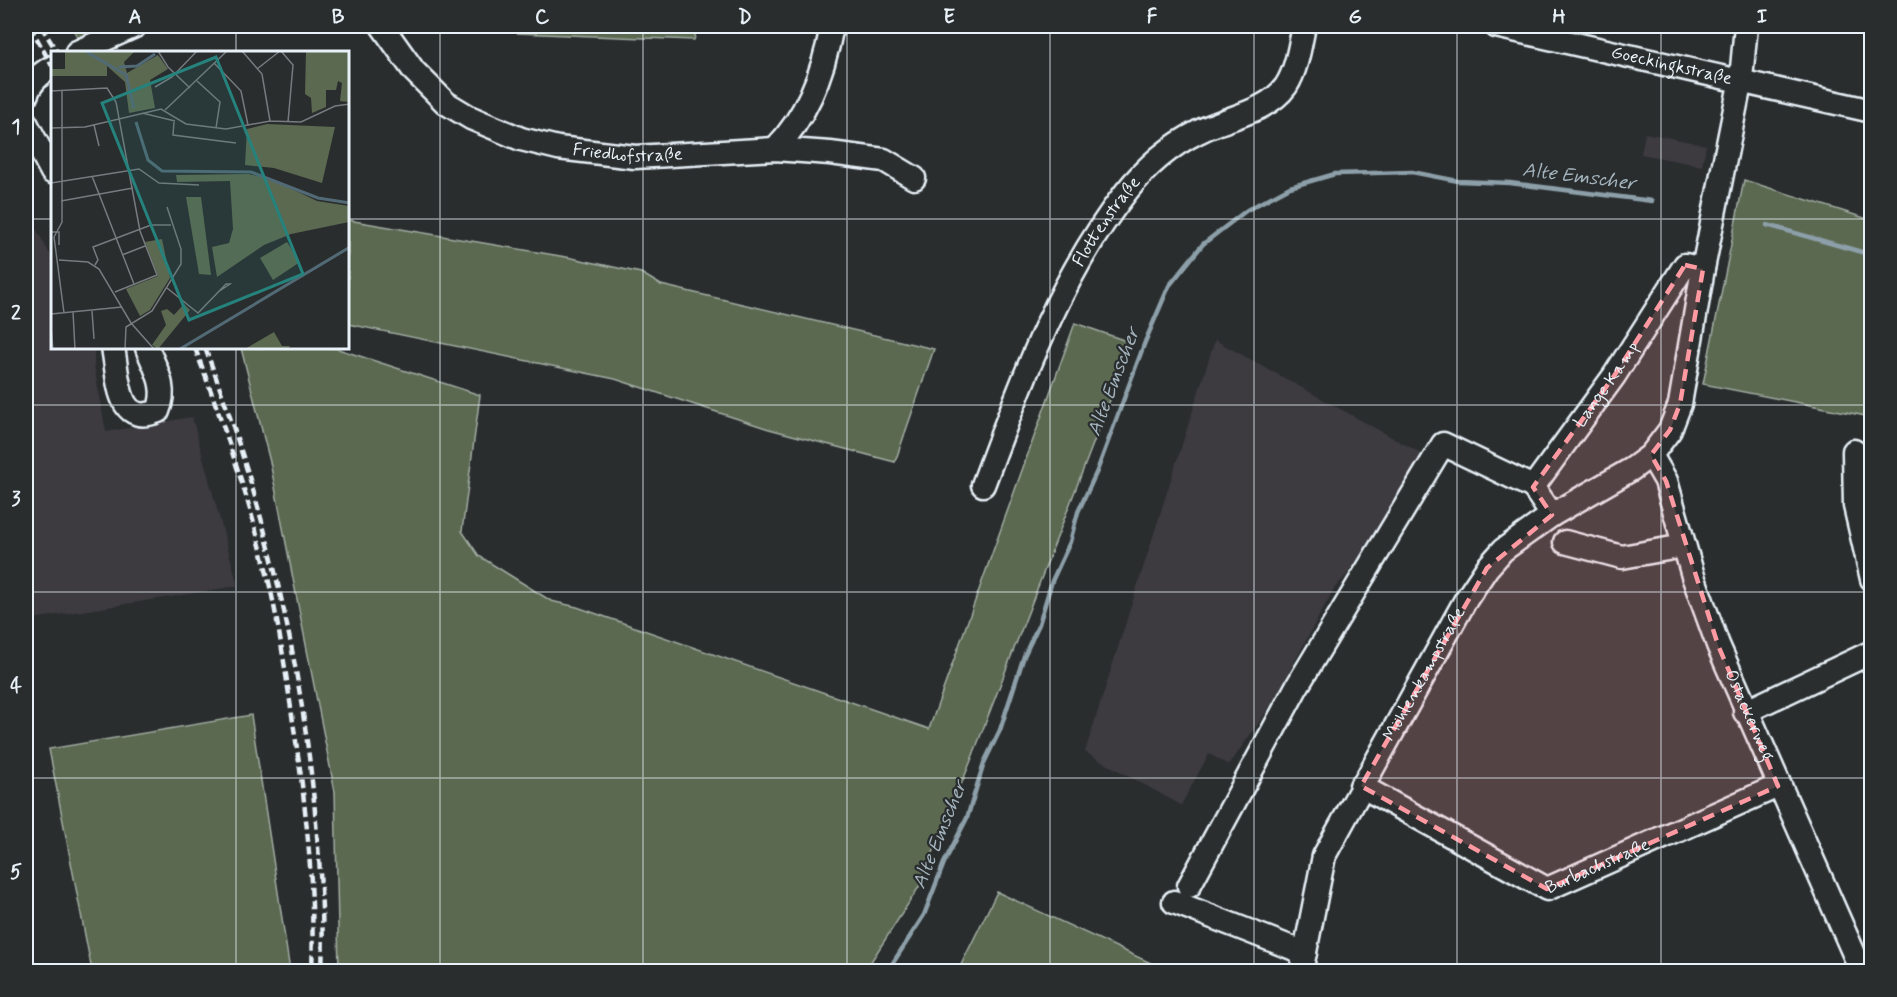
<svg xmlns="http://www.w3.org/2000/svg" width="1897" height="997" viewBox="0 0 1897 997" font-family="Mynerve,sans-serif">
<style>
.built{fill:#3c3b40}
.green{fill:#5b6951;stroke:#a2ada4;stroke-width:1.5}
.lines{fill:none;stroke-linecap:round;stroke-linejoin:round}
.stream{stroke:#8da0aa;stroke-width:4.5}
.minor-casing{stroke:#e8f1f8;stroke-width:27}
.minor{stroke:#2a2d2e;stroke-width:22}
.rail{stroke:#e8f1f8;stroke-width:4.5;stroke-dasharray:9 4.5;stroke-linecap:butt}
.marked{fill:#ff9aa2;fill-opacity:0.2;stroke:#ff9aa2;stroke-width:4.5;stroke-dasharray:12 8;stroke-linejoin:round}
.grid{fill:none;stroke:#e8f1f8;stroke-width:1.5;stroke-opacity:0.55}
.labels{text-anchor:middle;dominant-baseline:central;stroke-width:4.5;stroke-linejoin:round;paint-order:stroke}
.street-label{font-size:18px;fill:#e8f1f8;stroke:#2a2d2e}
.water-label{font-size:20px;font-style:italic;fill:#a4b4be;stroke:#2a2d2e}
.inset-river{fill:none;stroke:#516a76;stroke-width:3}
.inset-road{fill:none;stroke:#767b7f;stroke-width:1.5}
.view{fill:#25827c;fill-opacity:0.15;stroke:#25827c;stroke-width:3}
.inset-edge{fill:none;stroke:#e8f1f8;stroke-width:3}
.neatline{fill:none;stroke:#e8f1f8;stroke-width:2}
.grid-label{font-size:20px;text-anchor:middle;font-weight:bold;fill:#e8f1f8}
</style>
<rect width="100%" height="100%" fill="#2a2d2e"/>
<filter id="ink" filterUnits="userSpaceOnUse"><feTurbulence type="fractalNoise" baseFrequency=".0167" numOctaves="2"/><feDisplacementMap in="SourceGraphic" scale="12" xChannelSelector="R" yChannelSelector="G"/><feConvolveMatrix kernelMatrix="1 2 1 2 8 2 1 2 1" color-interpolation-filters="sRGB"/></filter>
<g filter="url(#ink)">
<g class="built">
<polygon points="1645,133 1706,145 1702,166 1641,154"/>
<polygon points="26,218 33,223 52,258 52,348 94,348 94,366 106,432 192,417 238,586 26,620"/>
<polygon points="1215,340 1424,455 1367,552 1334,589 1271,705 1229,765 1209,754 1181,805 1085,752"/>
</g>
<g class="green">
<polygon points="71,26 99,26 78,38"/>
<polygon points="518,26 698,26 694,40 517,33"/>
<polygon points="1744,180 1871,220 1871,417 1703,384"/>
<polygon points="348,220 572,258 641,273 661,285 934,349 895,462 769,429 615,379 348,324"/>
<polygon points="1075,323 1132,343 970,763 919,887 865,971 339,971 335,792 270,462 241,348 335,348 480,395 462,531 479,556 551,601 577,607 929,729"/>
<polygon points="251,715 290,971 92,971 49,749"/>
<polygon points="997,892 1168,971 958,971"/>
</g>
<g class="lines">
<g class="stream">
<polyline points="1767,225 1872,255"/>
<polyline points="887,972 924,915 944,863 967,818 984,763 1000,730 1024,656 1039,624 1052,581 1070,542 1078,512 1097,471 1145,342 1169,286 1203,244 1247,210 1290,187 1335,174 1412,172 1458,181 1510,183 1652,201"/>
</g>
<g class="minor-casing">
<g id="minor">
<path id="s1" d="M382 26 414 71 446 103 471 118 521 139 558 148 635 157 775 149 830 153 884 160 914 178"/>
<path id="s2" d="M1496 26 1872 111"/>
<polyline points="77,52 135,26"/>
<path d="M26 96C31 81 40 74 52 67"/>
<polyline points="26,123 52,172"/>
<path d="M775 149C807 116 824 70 832 26"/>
<path d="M113 348C119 377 116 428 158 411 168 388 156 370 147 348"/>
<polyline points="1854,451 1855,506 1872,579"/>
<path id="s3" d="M1651 455 1666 481 1693 576 1718 645 1862 972"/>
<path id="s4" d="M983 485C1021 384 1058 279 1126 192 1145 168 1170 146 1198 132 1226 117 1267 113 1286 86 1297 69 1300 45 1304 26"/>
<path id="s5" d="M1552 515 1533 487 1614 376 1685 265 1703 269"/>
<polyline points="1565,542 1622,557 1684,546"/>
<polyline points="1745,712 1872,652"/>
<path id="s6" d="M1361 786 1547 889 1778 786"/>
<polyline points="1189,886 1296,688 1443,444 1533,487"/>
<polyline points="1174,902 1305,953"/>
<path id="s7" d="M1301 972 1324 856 1465 601 1487 568 1503 550 1552 515 1632 469 1651 455 1670 430 1680 404 1703 269 1741 79 1746 26"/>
</g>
</g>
<use href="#minor" class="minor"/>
<g class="rail">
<polyline points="30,26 52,66"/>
<polyline points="41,26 57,52"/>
<path d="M195 348C223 423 250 500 268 578 279 625 286 674 293 722 306 804 315 888 312 972"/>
<path d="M205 348C265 505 304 667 317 835 321 880 324 926 322 972"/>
</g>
</g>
</g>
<path class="marked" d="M1685 265 1703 269 1680 404 1670 430 1651 455 1666 481 1718 645 1778 786 1547 889 1361 786 1487 568 1552 515 1533 487 1614 376Z"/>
<path class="grid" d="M236 26V52M440 26V972M643 26V972M847 26V972M1050 26V972M1254 26V972M1457 26V972M1661 26V972M26 219H52M348 219H1872M236 348V972M26 405H1872M26 592H1872M26 778H1872"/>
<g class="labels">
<g class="street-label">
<text stroke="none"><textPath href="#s2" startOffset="180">Goeckingkstraße</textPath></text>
<text stroke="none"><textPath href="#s1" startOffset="292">Friedhofstraße</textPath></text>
<text stroke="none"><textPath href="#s4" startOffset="292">Flottenstraße</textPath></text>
<text stroke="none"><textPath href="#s5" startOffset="160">Lange Kamp</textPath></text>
<text stroke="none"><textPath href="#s7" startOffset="326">Möhlenkampstraße</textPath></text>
<text stroke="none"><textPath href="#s3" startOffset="279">Ostackerweg</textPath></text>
<text stroke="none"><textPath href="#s6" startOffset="268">Burbachstraße</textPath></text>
</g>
<g class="water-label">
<text transform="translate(1579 177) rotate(7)">Alte Emscher</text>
<text transform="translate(1114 382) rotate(-69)">Alte Emscher</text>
<text transform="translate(940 835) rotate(-68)">Alte Emscher</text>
</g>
</g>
<g transform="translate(51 51)">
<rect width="298" height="298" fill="#2a2d2e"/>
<path d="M14 0H84L73 11 76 22 107 4 117 18 99 29 104 57 78 62 74 31 56 15V25H0V18H14ZM255 0H298V51L289 50 291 32 287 30 285 39H275V56L261 62 260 47 254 43ZM216 73 284 76 271 132 223 117 194 114 196 78ZM197 123 218 127 266 150 298 155V171L240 183 213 194 166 226 161 196 178 192 182 178 179 130 126 131 125 124ZM135 146H150L160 224 148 223ZM111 188 119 227 99 259 89 265 75 238 107 225 94 191ZM236 191 249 211 222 229 209 207ZM133 253 139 259 107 298 101 294 115 274 110 260 116 258 123 264ZM223 281 231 295H239L237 298H194Z" fill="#5b6951"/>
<path class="inset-river" d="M34 0 75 24 83 57M68 16 86 15 104 3M85 71 97 109 111 120 200 121 267 147 299 152M129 298 299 196"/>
<path class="inset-road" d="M107 0 117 16 139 37M191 0 211 23 219 70M230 0 242 14 237 71M163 12 190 40 197 74M206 18 229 0M146 30 169 51 165 77M104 36 121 26 146 0M0 40 56 37 65 51 89 180 106 224 64 241M114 59 176 0M91 62 124 70M123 71 122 84 185 92M43 74 48 95M0 77 34 76 110 58 135 73 175 78 219 70 250 71 284 55 299 53M41 125 83 233M0 132 88 118 108 132 148 134M10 150 82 137M0 181H8V194M3 186 11 171V40M3 186 13 262M71 204 94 195M8 209 37 211 48 218 80 272 103 298M44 214 47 209 42 196 100 174H120M116 237 147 262 175 233H179L167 241M41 260 43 288M22 261 24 298M0 263 71 256M0 277 2 298M74 298 75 276 101 260 130 213V198L116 156"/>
<path class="view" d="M165 6 252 223 138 269 51 52Z"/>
<rect width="298" height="298" class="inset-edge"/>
</g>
<rect width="1897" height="997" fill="none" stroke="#2a2d2e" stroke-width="66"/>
<rect x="33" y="33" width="1831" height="931" class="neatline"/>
<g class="grid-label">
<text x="135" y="23">A</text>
<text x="338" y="23">B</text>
<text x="542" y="23">C</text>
<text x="745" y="23">D</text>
<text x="949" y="23">E</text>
<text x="1152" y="23">F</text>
<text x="1355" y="23">G</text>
<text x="1559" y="23">H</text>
<text x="1762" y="23">I</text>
<text x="16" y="133">1</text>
<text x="16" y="319">2</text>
<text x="16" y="505">3</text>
<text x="16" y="692">4</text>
<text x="16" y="878">5</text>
</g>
</svg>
